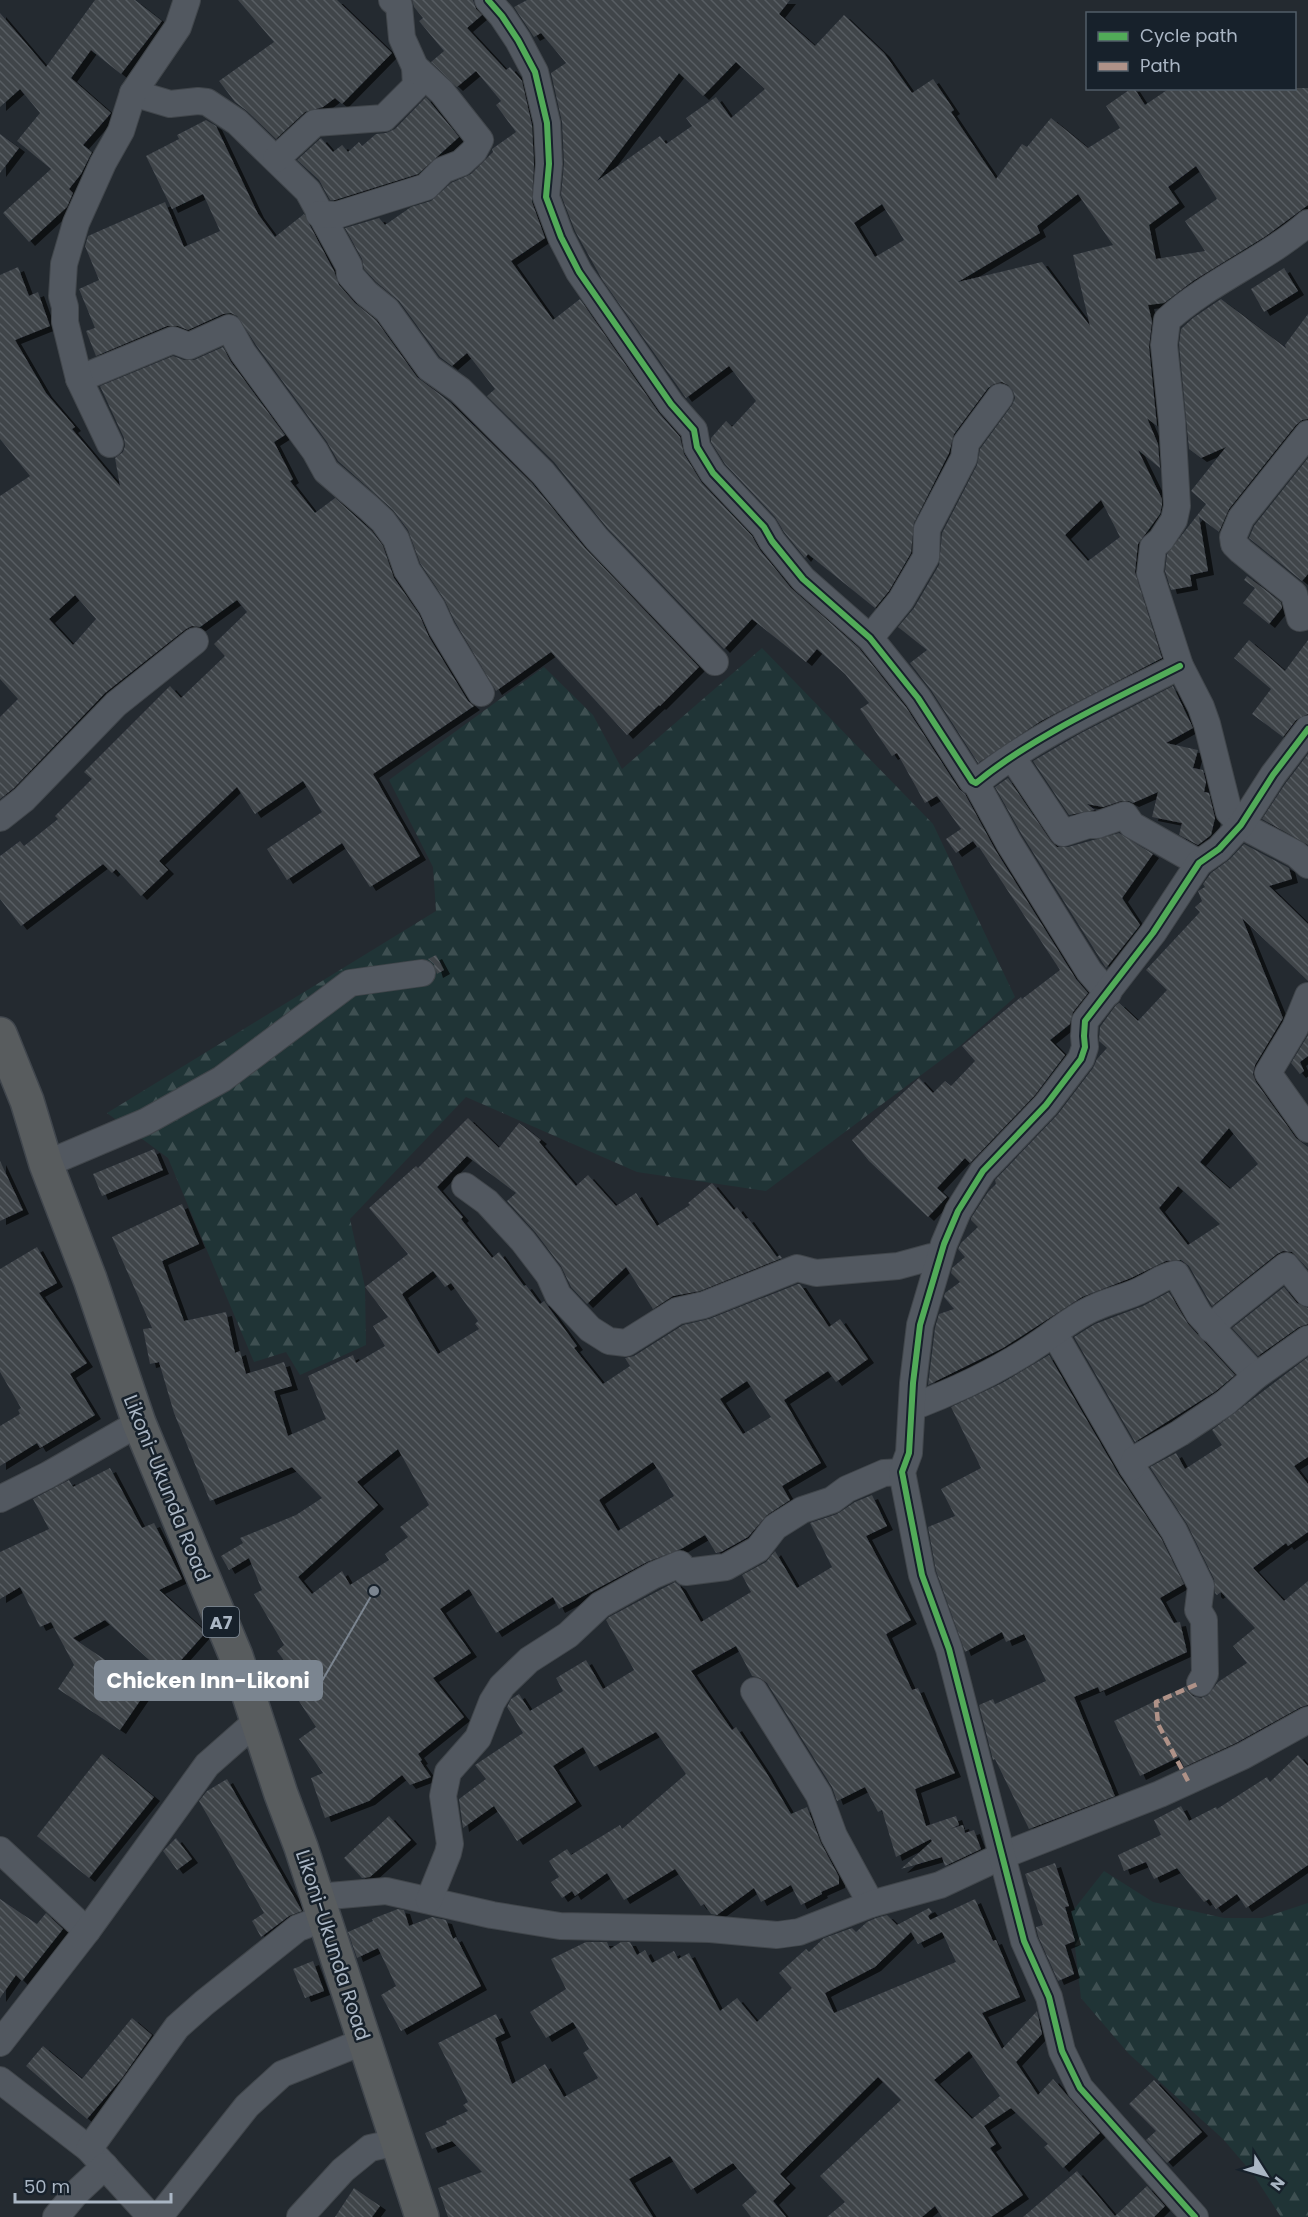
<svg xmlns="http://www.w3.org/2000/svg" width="1308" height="2217" viewBox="0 0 1308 2217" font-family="Poppins,sans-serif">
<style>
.forest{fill:url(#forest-firs)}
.building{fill:url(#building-back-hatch);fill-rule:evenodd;filter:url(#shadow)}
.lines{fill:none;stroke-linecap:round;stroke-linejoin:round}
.minor-casing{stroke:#41464b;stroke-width:28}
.highway-casing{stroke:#40464d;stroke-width:36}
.minor{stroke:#525860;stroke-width:26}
.highway{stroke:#585c5e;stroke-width:33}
.quiet{stroke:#af9288;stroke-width:4.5;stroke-dasharray:9 4.5;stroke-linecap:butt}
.cycleway-casing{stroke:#17212b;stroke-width:10}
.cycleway{stroke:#51ab58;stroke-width:6}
.labels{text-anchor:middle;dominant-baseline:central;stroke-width:5;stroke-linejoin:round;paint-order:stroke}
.shield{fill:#17212b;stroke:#7e8996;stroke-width:1.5}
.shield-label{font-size:18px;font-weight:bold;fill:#aab6c4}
.street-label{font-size:20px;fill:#aab6c4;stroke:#17212b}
.leader{fill:none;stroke:#7b8590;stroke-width:2}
.callout-dot{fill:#7b8590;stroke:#17212b;stroke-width:2}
.callout{fill:#7b8590;stroke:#7b8590;stroke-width:2}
.callout-label{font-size:21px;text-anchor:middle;font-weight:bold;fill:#fff}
</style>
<defs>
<pattern id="forest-firs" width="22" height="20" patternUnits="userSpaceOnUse" patternTransform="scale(1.5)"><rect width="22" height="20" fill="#203436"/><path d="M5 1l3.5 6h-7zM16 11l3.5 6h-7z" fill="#3e4f51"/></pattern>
<pattern id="building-back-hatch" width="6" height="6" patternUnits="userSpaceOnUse" patternTransform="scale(1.5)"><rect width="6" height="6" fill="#3f444a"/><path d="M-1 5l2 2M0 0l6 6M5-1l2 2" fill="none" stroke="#585d62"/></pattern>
<filter id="shadow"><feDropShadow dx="6" dy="4" stdDeviation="0" flood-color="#0009"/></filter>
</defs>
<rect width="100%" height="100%" fill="#242a30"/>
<g class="forest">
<polygon points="762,648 933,824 1015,997 960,1046 766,1191 637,1172 466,1097 350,1219 365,1287 366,1345 300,1375 286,1352 254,1362 168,1158 107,1113 436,911 433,867 389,780 544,667 593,715 622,769"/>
<polygon points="1104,1871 1153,1902 1224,1918 1262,1918 1308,1903 1308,2217 1281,2217 1253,2174 1223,2139 1129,2054 1081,1998 1071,1913"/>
</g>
<g class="building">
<polygon points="95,0 135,0 162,21 121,74 91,50 71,78 111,113 83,145 92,152 81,174 69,189 73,193 67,207 29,242 3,213 51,169 17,141 40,113 20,89 0,107 0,13 46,67"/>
<polygon points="238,0 337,0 392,53 342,104 335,98 323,107 305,112 276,139 247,111 235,102 219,81 274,42"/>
<polygon points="412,0 473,0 476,9 482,15 467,28 506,70 510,67 522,81 532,125 534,164 532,202 545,238 511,261 553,320 580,299 659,413 680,437 684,454 702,483 752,536 760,550 791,588 859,648 906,707 959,789 965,794 996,851 1076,979 1088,993 1073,1012 1070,1024 1050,1040 1065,1055 1035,1095 970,1163 965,1158 937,1188 947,1197 928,1217 869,1161 852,1140 919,1078 933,1093 945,1081 951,1086 975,1061 962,1046 1021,997 1022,999 1060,970 979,847 978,848 973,841 956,853 946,839 961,829 937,796 925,803 897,753 892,756 860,709 869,703 845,674 817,649 806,662 752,619 724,649 608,529 554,462 487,396 495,389 467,353 452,366 440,357 399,301 376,282 364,269 362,259 345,228 379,218 385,225 411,207 431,201 451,183 471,174 493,152 492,149 516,132 496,105 501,101 476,71 457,87 431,62 444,51 419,21 423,18 414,7"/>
<path d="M527 0H790L779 14 815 46 844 15 884 53 912 93 933 79 954 110 951 112 996 179 1022 144 1027 147 1051 118 1088 148 1120 128 1106 106 1132 88H1134L1145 105 1170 88H1308V205L1266 236 1193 281 1164 303 1148 305 1152 321 1149 347 1157 426 1147 418 1158 444 1160 468 1138 450 1162 499V505L1160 514 1138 544 1135 572 1162 658 1041 721 978 763 931 690 910 663 927 650 898 627 914 608 939 565 942 533 977 465 980 449 1012 405 1015 398 1013 391 1008 385 1002 382 994 384 988 388 954 434 949 453 914 523 911 553 889 591 875 608 808 554 805 558 784 532 775 517 725 464 711 442V438L726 421 732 427 756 401 729 366 686 398 603 281 575 231 561 195 564 163 562 122 551 73 566 63 541 33 534 37 514 7ZM736 62 765 89 731 118 716 97 686 118 692 126 666 144 660 136 597 181 679 73 703 96ZM1196 166 1217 199 1185 221 1205 251 1156 259 1149 225 1179 203 1168 187ZM1078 194 1113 245 1073 255 1090 326 1042 262 958 282 1040 233 1037 226ZM882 204 904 240 875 257 854 223ZM1101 500 1120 537 1088 561 1065 535Z"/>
<polygon points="426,97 459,137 418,174 335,200 330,200 319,180 297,160 321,138 333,152 342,145 348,152 359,142 362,146 376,134 386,133 395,129"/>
<polygon points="206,120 216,126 258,214 275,237 304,214 334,271 339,285 355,303 376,320 417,377 450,402 532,483 586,549 699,667 660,706 659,705 627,735 551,652 496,691 455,622 444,599 420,563 408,530 393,510 338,461 327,442 256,345 237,316 231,313 223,314 188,330 178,326 167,326 96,356 86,331 95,328 79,289 99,280 85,246 88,236 165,202 184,247 220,231 203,194 172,209 146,156 179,139 177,135"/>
<polygon points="0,134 19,148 0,173"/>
<path d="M18 267 29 296 38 292 50 326 15 340 46 393 75 427 72 429 120 486 115 458 123 452 125 446 124 438 100 386 173 356 184 360H194L223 347 231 362 285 435 274 442 293 479 290 481 315 513 335 498 372 531 383 546 394 578 419 614 429 637 468 701 474 706 373 774 420 856 370 887 342 843 287 880 267 849 322 812 303 781 255 814 237 787 159 861 168 870 141 896 116 869 112 873 103 864 21 926 0 899V856L20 841 24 846 58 819 55 816 92 779 84 772 170 686 181 698 225 656 214 644 247 612 237 600 200 627 192 626 186 629 105 693 14 788 0 799V717L18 699 0 679V496L30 476 0 439V275ZM75 595 96 619 73 645 49 619Z"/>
<polygon points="1284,268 1298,291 1264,312 1251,289"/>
<polygon points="1221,299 1286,348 1285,345 1308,314 1308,419 1302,420 1296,425 1229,509 1219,532 1199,517 1208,571 1190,575 1192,586 1171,590 1165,571 1167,554 1206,504 1191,491 1226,447 1201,458 1189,449 1179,345 1181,329 1193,318"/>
<polygon points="1308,458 1308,574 1302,581 1249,538 1254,526"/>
<polygon points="1247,576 1281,602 1282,608 1269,624 1243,603 1255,588 1244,580"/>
<polygon points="1249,640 1285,671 1308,640 1308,714 1296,720 1283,737 1252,714 1271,689 1234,658"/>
<polygon points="1173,686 1193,728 1166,743 1198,750 1193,768 1203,770 1206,782 1204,792 1209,793 1215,818 1211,835 1198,845 1179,835 1182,823 1152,817 1158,792 1133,803 1129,801 1121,801 1103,807 1087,804 1095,810 1069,815 1033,761 1081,733"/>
<polygon points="1308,754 1308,845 1262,819 1285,784"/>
<polygon points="1008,778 1051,841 1057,847 1068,847 1119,833 1153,854 1122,898 1140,925 1106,968 1022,835 995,787"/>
<path d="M1244 844 1289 868 1292 879 1269 886 1308 924V981L1242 918 1283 1018 1255 1065 1253 1074 1256 1082 1296 1138 1308 1147V1269L1292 1252 1283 1251 1277 1254 1212 1306 1189 1266 1181 1260 1166 1261 1131 1278 1082 1297 1003 1348 928 1385 935 1328 939 1314 954 1309 944 1297 945 1293 960 1282 951 1273 952 1268 965 1257 958 1249 961 1243 978 1227 971 1220V1218L988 1192 996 1184 995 1180 1058 1114 1093 1068 1097 1059 1107 1048 1099 1041 1100 1027 1116 1005 1119 1003 1138 1021 1167 990 1146 970 1200 912 1195 907 1202 901 1198 891 1205 887 1203 884 1211 873 1230 859ZM1229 1128 1258 1164 1230 1189 1200 1162ZM1178 1186 1220 1224 1188 1245 1159 1208Z"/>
<polygon points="436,955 444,970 437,974 434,964 428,959"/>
<polygon points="1308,1035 1308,1056 1300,1062 1304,1071 1300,1074 1291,1063"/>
<path d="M468 1118 499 1148 519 1123 541 1140 539 1142 576 1186 588 1175 616 1206 636 1193 657 1226 690 1205 688 1203 712 1183 734 1210 737 1207 746 1219 748 1218 777 1257 780 1255 782 1258 700 1291 673 1296 653 1309 626 1267 587 1304 571 1287 561 1266 535 1232 507 1201 516 1193 467 1156 437 1187 463 1217 461 1219 492 1258 499 1252 524 1286 526 1285 540 1304 544 1301 577 1346 574 1348 603 1384 630 1366 625 1358 634 1356 683 1325 709 1319 798 1284H800L829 1327 840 1319 868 1359 836 1382 828 1371 784 1400 821 1463 782 1486 790 1500 767 1515 748 1537 721 1552 716 1553 705 1535 681 1549 647 1562 559 1609 553 1597 496 1633 469 1589 440 1609 471 1653 433 1678 464 1717 418 1754 422 1760 420 1761 431 1777 410 1785 402 1775 369 1801 325 1818 311 1778 323 1773 299 1739 316 1727 289 1686 298 1679 277 1651 284 1645 254 1594 262 1590 249 1558 229 1570 221 1556 243 1543 240 1538 296 1515 322 1498 292 1467 210 1501 174 1413 159 1362 150 1364 143 1329 152 1328 112 1237 182 1204 199 1244 162 1261 184 1321 226 1312 235 1353 240 1351 246 1374 284 1362 292 1386 274 1391 288 1436 326 1419 308 1376 353 1355 356 1363 385 1346 373 1326 388 1317 365 1287 408 1254 369 1208 416 1166 418 1168ZM433 1271 445 1287 451 1283 478 1321 475 1324 479 1329 438 1354 402 1294ZM747 1381 771 1417 743 1434 720 1399ZM398 1449 429 1505 400 1527 408 1537 385 1554 389 1560 350 1585 342 1571 312 1594 298 1577 378 1505 357 1482ZM653 1462 674 1496 618 1531 599 1500Z"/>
<polygon points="154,1149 163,1170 102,1196 93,1174"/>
<polygon points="0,1161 23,1210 0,1221"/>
<polygon points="37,1247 57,1283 39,1293 87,1363 70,1374 95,1415 40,1448 37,1443 0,1466 0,1426 20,1414 18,1410 21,1408 0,1372 0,1269"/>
<polygon points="1284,1287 1297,1303 1308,1308 1308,1324 1299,1327 1258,1356 1232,1328"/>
<polygon points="1169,1292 1188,1324 1235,1375 1216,1391 1135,1442 1074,1337 1095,1324 1143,1306"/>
<polygon points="1049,1355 1119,1475 1161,1538 1184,1584 1160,1598 1174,1623 1180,1622 1187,1652 1100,1692 1098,1687 1074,1697 1115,1796 1029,1829 995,1759 993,1760 979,1705 993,1699 995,1704 1046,1681 1024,1634 1006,1642 1002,1632 965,1652 936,1571 928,1527 955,1516 941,1489 981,1468 951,1407 1002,1383"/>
<polygon points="1308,1357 1308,1457 1294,1466 1308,1484 1308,1532 1288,1546 1286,1543 1253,1568 1284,1601 1308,1581 1308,1705 1301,1707 1236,1743 1184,1767 1179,1757 1140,1776 1114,1721 1186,1686 1188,1691 1193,1696 1201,1698 1208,1695 1218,1682 1247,1663 1233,1646 1255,1628 1221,1592 1217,1595 1215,1593 1214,1579 1187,1524 1150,1467 1176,1453 1185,1469 1222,1445 1212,1430"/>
<polygon points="110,1468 142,1528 154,1523 182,1579 159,1590 206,1632 167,1676 105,1620 73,1638 148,1689 120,1730 58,1689 74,1665 51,1622 40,1627 20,1587 0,1599 0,1552 49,1529 33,1499 69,1480 73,1487"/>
<polygon points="872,1495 887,1526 866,1536 911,1620 886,1634 912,1690 918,1688 955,1773 915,1789 926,1826 956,1816 959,1825 950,1829 963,1825 965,1833 974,1830 981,1849 945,1866 942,1857 901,1869 932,1841 931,1839 896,1857 882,1810 878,1812 865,1787 837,1801 832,1787 767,1683 760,1678 752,1676 736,1646 691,1671 732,1730 736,1727 766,1772 791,1814 807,1807 821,1843 839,1877 839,1884 821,1892 822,1894 801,1905 791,1885 761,1902 754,1888 717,1915 711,1914 704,1904 701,1906 675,1869 624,1900 607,1873 575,1896 572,1891 562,1898 551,1882 559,1877 549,1861 567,1849 571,1855 620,1825 622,1829 686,1774 656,1732 594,1767 583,1747 553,1766 576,1802 517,1841 494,1806 463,1828 459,1799 486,1779 475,1765 523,1733 507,1707 511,1699 519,1694 530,1711 563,1691 556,1678 586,1660 603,1689 634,1670 606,1620 609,1617 675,1582 680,1586 701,1622 751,1592 742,1575 766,1562 775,1551 797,1588 832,1567 810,1523 837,1514 855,1502"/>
<polygon points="102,1754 154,1797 89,1878 37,1836"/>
<polygon points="1298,1755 1308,1766 1308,1865 1246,1908 1237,1894 1216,1909 1209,1899 1204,1902 1177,1868 1154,1879 1146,1862 1124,1871 1118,1855 1161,1835 1154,1820 1181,1806 1189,1821 1216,1807 1217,1809 1267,1777 1270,1782"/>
<polygon points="227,1779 302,1911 289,1916 261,1937 252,1921 264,1913 199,1801 207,1791"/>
<polygon points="389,1816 411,1840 370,1877 362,1878 344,1858"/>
<polygon points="176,1838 192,1859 177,1870 163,1851"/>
<polygon points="1055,1863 1069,1906 1065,1907 1075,1941 1065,1945 1074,1974 1058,1981 1038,1936 1036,1927 1043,1925 1025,1874"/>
<polygon points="0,1899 37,1924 46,1913 63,1929 22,1981 16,1975 0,1998"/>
<path d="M975 1899 993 1941 996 1940 1020 1997 982 2013 1002 2049 1037 2011 1042 2034 1016 2062 1038 2095 1053 2079 1100 2133 1063 2168 1044 2147 1048 2144 1011 2108 984 2126 996 2144 990 2148 1023 2195 991 2217H942L935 2206 922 2217H827L845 2202 820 2176 901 2100 878 2077 780 2174 790 2184 773 2201 786 2217H751L742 2205 757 2192 733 2163 691 2190 670 2156 629 2179 653 2217H448L438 2188 482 2172 452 2141 432 2149 425 2133 447 2124 446 2121 468 2111 463 2105 468 2102 438 2043 496 2014 505 2033 495 2038 512 2084 545 2064 564 2097 598 2078 583 2053 589 2049 573 2022 546 2038 530 2012 566 1989 551 1959 586 1942H607L610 1949 621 1942H630L637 1955 645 1950 652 1963 674 1951 678 1959 689 1953 720 2011 737 1998 757 2022 792 1988 779 1973 806 1949 809 1952 824 1938 852 1928 856 1932 867 1922 876 1918 887 1915 897 1925 929 1908 932 1912 928 1916 930 1920ZM911 1932 918 1944 942 1932 956 1962 834 2013 825 1993 875 1967ZM969 2051 1000 2096 972 2119 934 2080Z"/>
<polygon points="398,1909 404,1910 409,1926 432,1917 446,1920 453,1939 456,1937 481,1986 401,2031 381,1995 396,1986 378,1948 357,1958 348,1932 373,1921 372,1919"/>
<polygon points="313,1961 324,1991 305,1998 293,1969"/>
<polygon points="132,2018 152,2035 122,2078 87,2119 26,2066 43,2046 82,2079"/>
<polygon points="1154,2080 1202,2132 1167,2163 1146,2140 1156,2131 1129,2104"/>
<polygon points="1077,2171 1115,2216 1147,2186 1165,2206 1154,2217 1023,2217"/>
<polygon points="354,2188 380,2206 372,2217 335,2217"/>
</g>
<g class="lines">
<g class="minor-casing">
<g id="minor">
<path d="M488 0 502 16 518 40 535 72 547 123 549 164 546 197 561 237 579 272 671 404 694 430 697 447 713 473 764 527 772 541 803 579 870 638 918 698 972 781 976 783C1033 736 1113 700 1180 666"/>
<polyline points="133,93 170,104 198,101 207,102 237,122 308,191 349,266 350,275 366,293 387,310 429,368 460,390 543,473 597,539 715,662"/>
<polyline points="276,159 315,123 384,118 416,86 415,67"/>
<polyline points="319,214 337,215 426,187 443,170 461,163 474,151 480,140 442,92 415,67 402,38 399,6 392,0"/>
<path d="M1308 223C1265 260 1210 281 1167 320L1164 345 1172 421 1177 506 1174 520 1161 540 1153 547 1150 573 1180 666 1201 707 1207 724 1229 812 1241 825 1296 854 1308 865"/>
<polyline points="79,379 173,340 189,346 229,328 243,353 315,451 326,471 368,507 383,521 396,539 407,570 432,607 442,629 481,693"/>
<polyline points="1308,434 1241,518 1233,537 1234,544 1241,551 1294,594 1300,618 1308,616"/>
<polyline points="110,444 79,379 65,322 65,307 62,296 64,264 76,223 103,163 121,131 133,93 178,27 187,0"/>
<polyline points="870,638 901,600 926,557 927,529 964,458 966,443 1000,397"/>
<polyline points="1012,757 1063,833 1088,825 1097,825 1125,815 1132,825 1199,863"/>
<polyline points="976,783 1009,843 1089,971 1108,993"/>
<polyline points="0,818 24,799 116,704 195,641"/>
<polyline points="1308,996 1295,1028 1268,1073 1308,1129"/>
<polyline points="46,1164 145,1122 222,1079 350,983 422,973"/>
<polyline points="465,1186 487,1202 523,1241 549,1275 558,1295 590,1329 609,1341 626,1343 677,1311 704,1305 797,1268 816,1273 898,1266 931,1257 938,1261"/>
<polyline points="1211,1329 1223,1316 1286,1266 1308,1293"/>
<polyline points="1054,1333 1132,1467 1174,1531 1201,1586 1198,1610 1204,1620 1205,1674 1200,1683"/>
<path d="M913 1407C957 1390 1002 1369 1041 1342 1059 1330 1076 1315 1096 1307 1111 1300 1128 1297 1143 1289 1158 1282 1159 1278 1176 1274L1199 1314 1256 1376"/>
<polyline points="1132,1467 1135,1459 1180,1433 1225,1403 1256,1376 1308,1339"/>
<polyline points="0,1499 48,1475 139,1423"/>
<polyline points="754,1691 819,1795 834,1836 871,1904"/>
<polyline points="0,1850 87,1931"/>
<polyline points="318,1897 386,1891 492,1915 560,1926 710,1929 777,1935 799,1932 871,1904 940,1885 1004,1855 1160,1794 1243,1756 1308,1720"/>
<polyline points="429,1900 448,1853 450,1844 443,1796 448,1772 478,1738 492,1702 502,1686 529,1660 568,1635 600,1605 654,1575 680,1564 686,1572 726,1567 758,1549 775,1527 802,1510 832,1500 847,1489 884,1473 902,1472"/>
<polyline points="0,2043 87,1931 207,1765 258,1720"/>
<polyline points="0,2080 89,2149 151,2217"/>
<polyline points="89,2149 177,2027 204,2003 298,1928 325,1918"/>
<polyline points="56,2217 76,2193 105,2166"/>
<polyline points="159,2217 247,2106 282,2074 365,2041"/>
<polyline points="300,2217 343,2170 370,2148 398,2142"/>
<polyline points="1195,2217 1080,2088 1062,2051 1049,1997 1024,1941 949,1649 922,1575 902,1472 909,1453 913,1383 920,1325 944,1244 958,1211 983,1171 1046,1105 1081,1059 1085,1047 1084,1036 1085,1021 1153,933 1199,863 1219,849 1241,825 1273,775 1308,729"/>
</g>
</g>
<g class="highway-casing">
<polyline id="highway" points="0,1034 27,1101 46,1164 90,1279 139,1423 236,1656 281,1794 301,1847 422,2217"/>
</g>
<use href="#minor" class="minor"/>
<use href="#highway" class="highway"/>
<polyline class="quiet" points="1188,1781 1158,1724 1156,1702 1200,1683"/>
<g class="cycleway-casing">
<g id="cycleway">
<path d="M488 0 502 16 518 40 535 72 547 123 549 164 546 197 561 237 579 272 671 404 694 430 697 447 713 473 764 527 772 541 803 579 870 638 918 698 972 781 976 783C1033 736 1113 700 1180 666"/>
<polyline points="1195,2217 1080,2088 1062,2051 1049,1997 1024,1941 949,1649 922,1575 902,1472 909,1453 913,1383 920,1325 944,1244 958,1211 983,1171 1046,1105 1081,1059 1085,1047 1084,1036 1085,1021 1153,933 1199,863 1219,849 1241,825 1273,775 1308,729"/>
</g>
</g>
<use href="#cycleway" class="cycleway"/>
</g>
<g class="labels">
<rect class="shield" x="203" y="1607" width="36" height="30" rx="4.5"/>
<g class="shield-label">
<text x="221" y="1622">A7</text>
</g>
<g class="street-label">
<text transform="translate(167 1488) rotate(68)">Likoni-Ukunda Road</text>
<text transform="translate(333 1945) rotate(72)">Likoni-Ukunda Road</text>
</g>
</g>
<path class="leader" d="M374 1591L322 1681"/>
<circle class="callout-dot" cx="374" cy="1591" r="6"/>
<rect class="callout" x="95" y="1661" width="227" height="39" rx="6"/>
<g class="callout-label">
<text x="208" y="1688">Chicken Inn-Likoni</text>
</g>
<rect x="1086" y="12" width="210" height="78" fill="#17212b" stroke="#525d68" stroke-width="1.5"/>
<rect x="1098" y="32" width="30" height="9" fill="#51ab58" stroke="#525d68" stroke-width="1.5"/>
<text x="1140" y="42" font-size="18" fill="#aab6c4">Cycle path</text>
<rect x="1098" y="62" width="30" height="9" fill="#af9288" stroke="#525d68" stroke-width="1.5"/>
<text x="1140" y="72" font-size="18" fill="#aab6c4">Path</text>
<g transform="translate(1266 2175) rotate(127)" stroke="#17212b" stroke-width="4.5" paint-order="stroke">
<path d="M0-4.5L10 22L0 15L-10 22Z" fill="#aab6c4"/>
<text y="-9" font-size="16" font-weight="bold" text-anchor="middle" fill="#aab6c4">N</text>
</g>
<path d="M15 2193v9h156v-9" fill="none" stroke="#aab6c4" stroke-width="3"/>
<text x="24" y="2193" font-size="18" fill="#aab6c4" stroke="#17212b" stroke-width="4.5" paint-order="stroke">50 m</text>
</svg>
